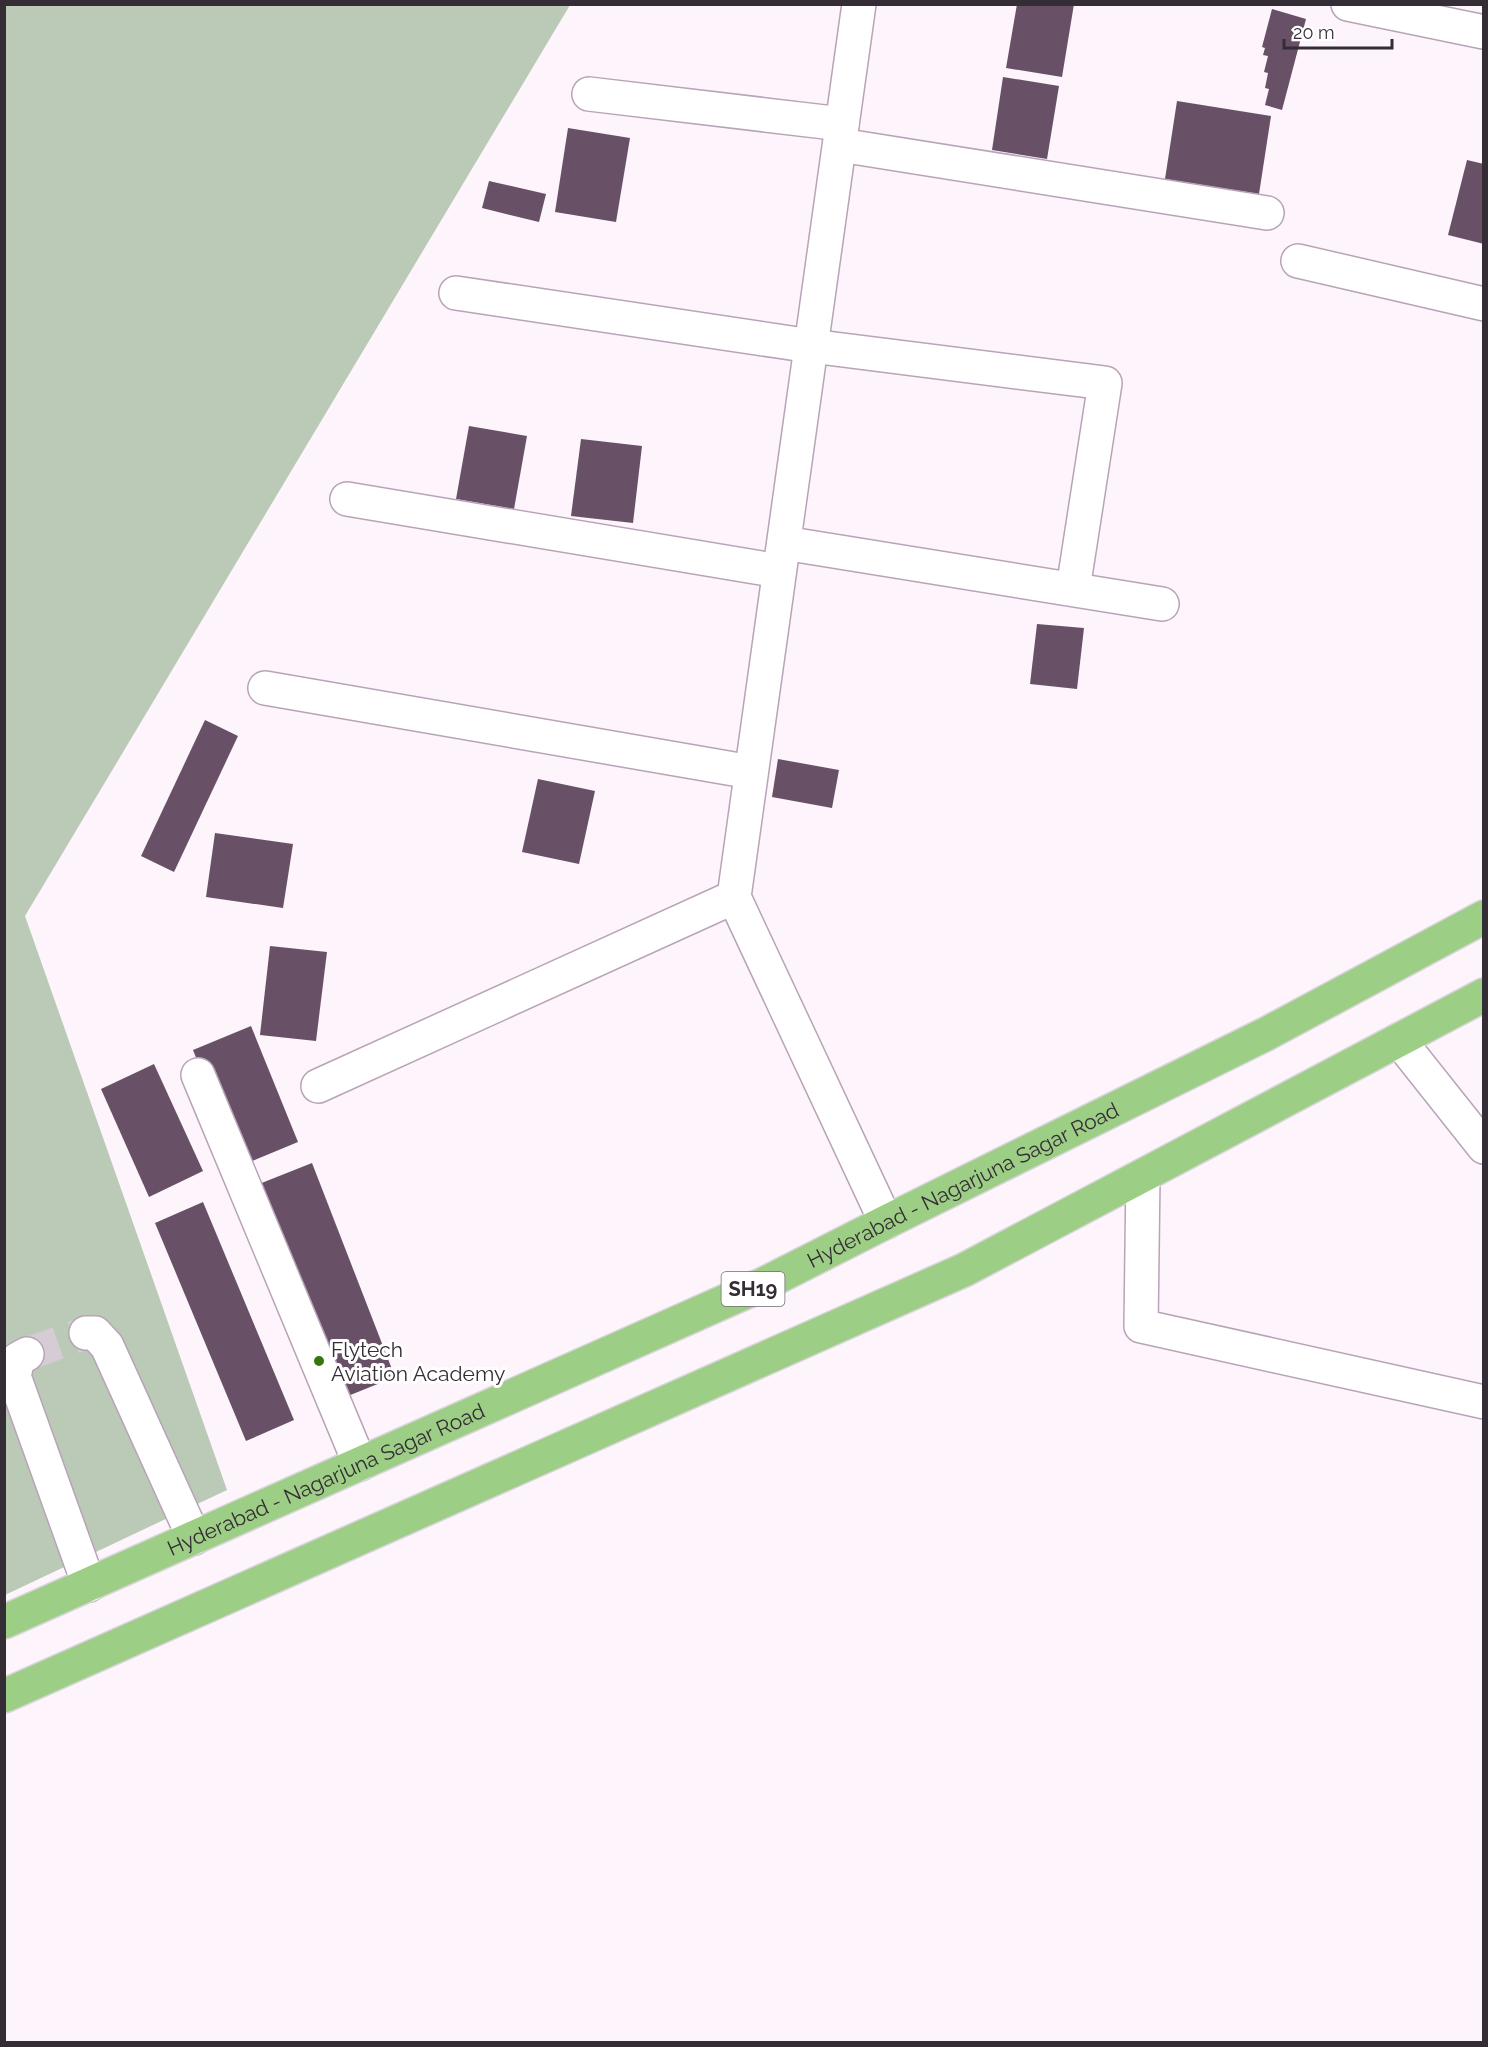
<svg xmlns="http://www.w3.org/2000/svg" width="1488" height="2047" viewBox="0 0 1488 2047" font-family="Raleway,sans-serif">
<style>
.green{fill:#bbcab6}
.building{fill:#685167}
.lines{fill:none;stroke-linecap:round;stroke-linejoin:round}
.minor-tunnel{stroke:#d5ccd4;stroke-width:33;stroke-dasharray:33 16;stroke-linecap:butt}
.minor-casing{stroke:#b8a4b7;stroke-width:36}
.major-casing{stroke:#d7d5d7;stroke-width:36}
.minor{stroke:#fff;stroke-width:33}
.major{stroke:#9dce85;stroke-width:33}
.poi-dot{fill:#367611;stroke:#fff;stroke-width:2}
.labels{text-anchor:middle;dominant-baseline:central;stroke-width:6;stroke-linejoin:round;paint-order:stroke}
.shield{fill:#fff;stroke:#726c72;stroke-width:1.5}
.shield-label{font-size:20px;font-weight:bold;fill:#352d35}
.street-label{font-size:21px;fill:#352d35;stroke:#fff}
.poi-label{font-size:21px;fill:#352d35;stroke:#fff;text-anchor:start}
</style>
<rect width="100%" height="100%" fill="#fdf4fc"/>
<polygon class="green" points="4,5 570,5 25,916 227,1490 5,1595"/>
<g class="building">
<polygon points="1017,4 1074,4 1062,77 1006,68"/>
<polygon points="1272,9 1306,19 1282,110 1265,105 1269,89 1265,88 1268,73 1264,72 1268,56 1263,55 1265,48 1262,47"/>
<polygon points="1003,77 1059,86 1047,159 992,150"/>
<polygon points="1177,101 1271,116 1259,194 1165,179"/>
<polygon points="568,128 630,138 616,222 555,212"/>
<polygon points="1467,160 1484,164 1484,244 1448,235"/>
<polygon points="489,181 546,194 539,222 482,208"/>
<polygon points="469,426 527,436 514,509 456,499"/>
<polygon points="581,439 642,446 633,523 571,516"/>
<polygon points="1037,624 1084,628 1077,689 1030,684"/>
<polygon points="205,720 238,736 174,872 141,856"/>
<polygon points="778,759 839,770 832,808 772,797"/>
<polygon points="538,779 595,791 579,864 522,852"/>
<polygon points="215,833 293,844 283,908 206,897"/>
<polygon points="270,946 327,952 316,1041 260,1035"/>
<polygon points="251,1026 298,1142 240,1166 193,1050"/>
<polygon points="154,1064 203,1171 149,1197 101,1089"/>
<polygon points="312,1163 395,1377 338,1400 254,1186"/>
<polygon points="203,1202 294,1420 246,1441 155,1223"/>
</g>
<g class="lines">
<polyline class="minor-tunnel" points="27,1354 86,1333"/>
<g class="minor-casing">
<g id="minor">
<polyline points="859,4 734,897 886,1222"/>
<polyline points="1348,4 1484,32"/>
<polyline points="589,94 842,124"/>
<polyline points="840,145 1267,213"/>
<polyline points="1298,261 1484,304"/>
<polyline points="456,293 811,346 1105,383 1073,589"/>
<polyline points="347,499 779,571"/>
<polyline points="784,543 1162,604"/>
<polyline points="265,688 751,772"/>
<polyline points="1399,1040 1484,1147"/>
<polyline points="198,1075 360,1464"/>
<polyline points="318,1086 734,897"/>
<polyline points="1143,1176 1141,1326 1484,1402"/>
<polyline points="86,1333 95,1333 107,1346 194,1538"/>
<polyline points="27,1354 18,1359 14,1376 89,1585"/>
</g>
</g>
<g class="major-casing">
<g id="major">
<path id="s1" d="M4 1622 764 1284 886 1222 1266 1034 1484 917"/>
<polyline points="4,1696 964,1270 1484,995"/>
</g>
</g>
<use href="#minor" class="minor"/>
<use href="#major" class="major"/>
</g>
<circle class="poi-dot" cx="319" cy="1361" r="6"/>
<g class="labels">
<rect class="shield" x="721.5" y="1272" width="63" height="34" rx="4.5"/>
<g class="shield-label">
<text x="753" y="1289">SH19</text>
</g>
<g class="street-label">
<text stroke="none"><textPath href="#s1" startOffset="1054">Hyderabad - Nagarjuna Sagar Road</textPath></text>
<text stroke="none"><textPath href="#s1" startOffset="352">Hyderabad - Nagarjuna Sagar Road</textPath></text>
</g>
<g class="poi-label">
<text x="331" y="1349">Flytech<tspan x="331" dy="24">Aviation Academy</tspan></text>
</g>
</g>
<rect width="1488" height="2047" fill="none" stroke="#352d35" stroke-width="12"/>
<path d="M1284 39v9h108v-9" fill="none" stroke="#352d35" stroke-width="3"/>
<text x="1293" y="39" font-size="18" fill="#352d35" stroke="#ffffff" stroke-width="4.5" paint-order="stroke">20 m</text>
</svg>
